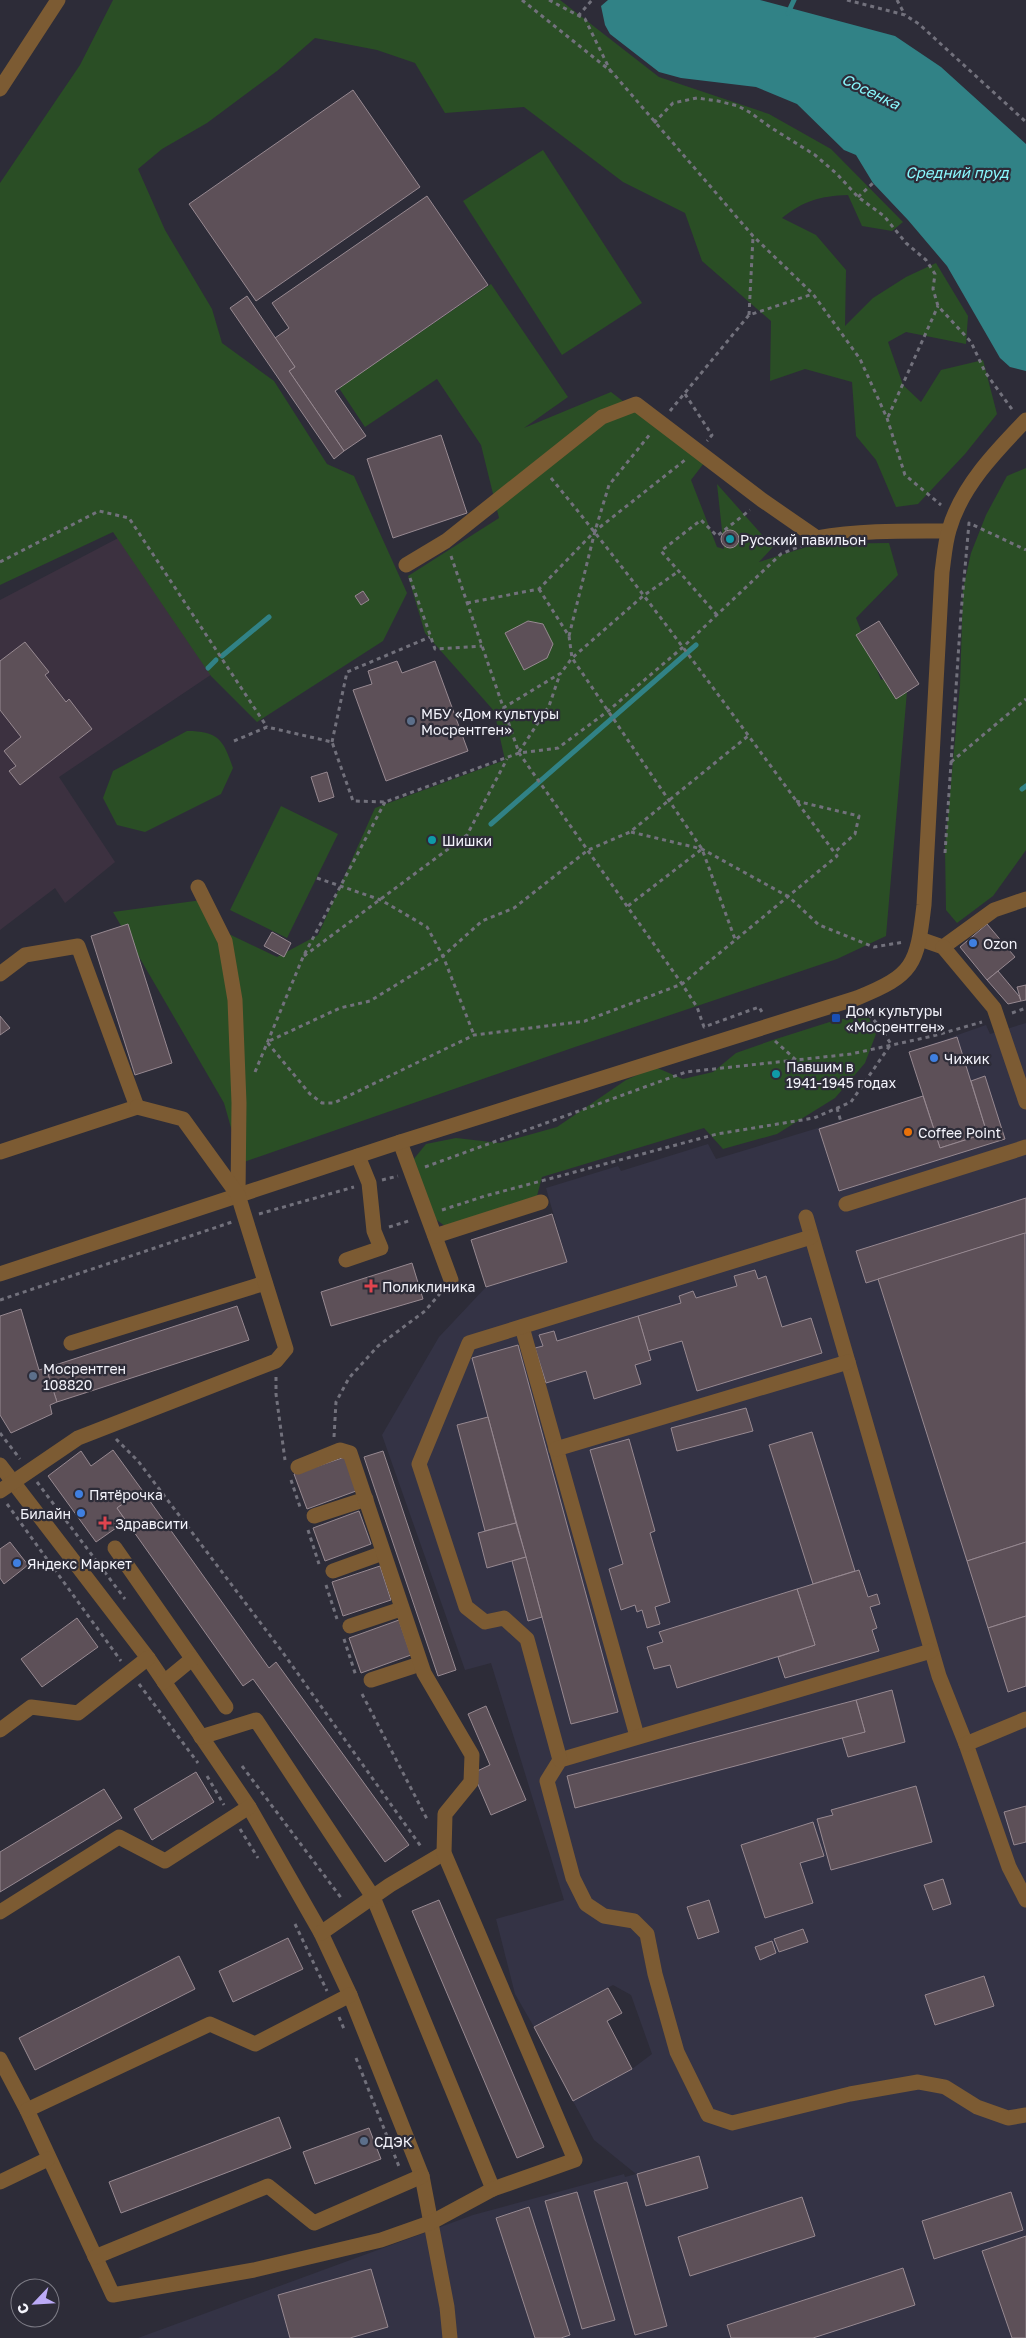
<svg xmlns="http://www.w3.org/2000/svg" width="1026" height="2338" viewBox="0 0 1026 2338" font-family="'Golos Text',sans-serif">
<style>
.built{fill:#343345}
.education{fill:#3c3140}
.green{fill:#2a4e25}
.water{fill:#318286}
.lines{fill:none;stroke-linecap:round;stroke-linejoin:round}
.stream{stroke:#318286;stroke-width:5}
.building{fill:#5d5058;stroke:#978991}
.path{stroke:#72717c;stroke-width:3;stroke-dasharray:4 4;stroke-linecap:butt}
.minor{stroke:#7c5b33;stroke-width:15}
.culture-dot{fill:#0f9aa8;stroke:#2d2c38;stroke-width:2}
.service-dot{fill:#5c6f8a;stroke:#2d2c38;stroke-width:2}
.shop-dot{fill:#3f7fe0;stroke:#2d2c38;stroke-width:2}
.transit-dot{fill:#1a4fb4;stroke:#2d2c38;stroke-width:2}
.food-dot{fill:#e8710a;stroke:#2d2c38;stroke-width:2}
.health-dot{fill:#e0444e;stroke:#2d2c38;stroke-width:2}
.labels{text-anchor:middle;dominant-baseline:central;stroke-width:4.5;stroke-linejoin:round;paint-order:stroke}
.poi-label{font-size:14px;fill:#f4f4fc;stroke:#2d2c38;text-anchor:start}
.water-label{font-size:15px;font-style:italic;fill:#8af8fd;stroke:#2d2c38}
</style>
<rect width="100%" height="100%" fill="#2d2c38"/>
<polygon class="built" points="1026,1023 1026,2338 138,2338 473,2215 624,2174 625,2177 636,2174 594,2140 573,2101 632,2069 652,2054 631,1995 613,1985 534,2027 515,1994 496,1919 564,1900 491,1663 465,1670 382,1435 439,1337 486,1287 567,1262 546,1188 618,1166 621,1171 708,1144 716,1159 923,1096 909,1052 986,1025 990,1034"/>
<polygon class="education" points="124,535 212,674 59,777 115,862 65,903 55,888 0,930 0,600"/>
<g class="green">
<path d="M113 0H560L659 77 769 114 831 149 903 222 892 231 862 226 848 195C820 196 803 201 782 218L816 235 846 270 845 326 873 298 906 277 936 263 968 316 966 344 906 332 888 342 903 385 921 402 941 370 983 360 997 414 965 454 918 504 896 507 876 460 856 436 852 382 805 369 770 381 771 321 702 261 685 213 623 182 524 107 445 113 415 63 377 50 315 38 277 71 207 123 162 149 138 169 165 230 212 309 222 343 274 381 327 464 354 476 407 593 383 641 257 722 211 676 113 532 0 585V183L80 65Z"/>
<polygon points="543,150 642,303 562,355 463,201"/>
<polygon points="491,284 568,397 524,428 611,392 704,463 691,480 717,547 724,549 717,484 773,547 759,562 816,544 889,543 898,575 856,618 881,680 909,668 886,936 837,959 575,1047 241,1163 224,1103 113,912 202,900 212,926 277,957 318,935 375,808 505,760 494,711 425,633 408,576 499,518 481,445 437,379 365,427 339,388"/>
<polygon points="1026,468 1026,850 993,896 957,923 946,910 945,847 960,686 963,589 971,553 986,515 1007,476"/>
<path d="M187 731C219 731 223 740 233 768L221 794 145 832 117 825 103 798 113 771Z"/>
<polygon points="281,806 338,834 287,938 230,910"/>
<polygon points="869,1018 876,1034 865,1063 835,1098 777,1134 723,1149 704,1128 542,1177 537,1196 445,1226 434,1218 413,1160 426,1144 456,1138 500,1143 557,1127 626,1080 655,1067 683,1079 713,1072 736,1053 773,1040 839,1019"/>
</g>
<polygon class="water" points="608,0 760,0 895,36 941,67 1026,144 1026,371 1010,367 1000,358 947,266 908,220 873,183 856,155 844,150 797,104 756,87 681,78 659,72 610,34 605,25 601,6"/>
<g class="lines">
<g class="stream">
<polyline points="788,13 794,0"/>
<polyline points="222,656 269,617"/>
<polyline points="208,668 216,660"/>
<polyline points="1022,789 1026,786"/>
<polyline points="491,824 696,645"/>
</g>
</g>
<g class="building">
<polygon points="353,90 420,187 256,301 189,204"/>
<polygon points="427,196 488,285 335,391 366,436 344,451 289,371 295,367 275,338 289,328 272,303"/>
<polygon points="247,296 295,367 289,371 344,451 334,459 230,308"/>
<polygon points="441,435 467,513 393,538 367,459"/>
<circle cx="730" cy="539" r="9"/>
<polygon points="363,591 369,600 361,605 355,596"/>
<polygon points="528,621 543,624 553,644 547,658 524,670 505,633"/>
<polygon points="879,621 919,684 896,699 856,635"/>
<polygon points="25,642 49,672 45,675 66,702 69,699 92,729 20,785 9,771 16,766 4,751 21,737 0,710 0,661"/>
<polygon points="397,661 402,673 435,661 468,751 386,781 353,690 372,684 368,671"/>
<polygon points="327,772 334,797 319,802 311,777"/>
<polygon points="128,924 172,1063 135,1075 91,936"/>
<polygon points="987,924 1015,957 987,980 960,947"/>
<polygon points="272,932 291,943 284,957 264,946"/>
<polygon points="998,971 1019,996 1021,1001 1008,1004 987,980"/>
<polygon points="1026,985 1026,1000 1021,1001 1017,987"/>
<polygon points="0,1016 10,1028 0,1035"/>
<polygon points="957,1037 987,1133 940,1148 909,1052"/>
<polygon points="985,1076 1005,1139 839,1191 819,1129 923,1096 940,1148 987,1133 971,1081"/>
<polygon points="1026,1198 1026,1233 866,1283 856,1251"/>
<polygon points="552,1214 567,1262 486,1287 471,1240"/>
<polygon points="1025,1233 1026,1542 967,1561 878,1279"/>
<polygon points="412,1263 423,1299 331,1326 321,1292"/>
<polygon points="755,1270 758,1279 766,1276 782,1327 811,1318 822,1353 697,1391 682,1341 648,1351 638,1316 681,1303 679,1296 693,1291 696,1298 737,1286 734,1276"/>
<polygon points="237,1306 249,1340 57,1402 46,1368"/>
<polygon points="21,1309 39,1370 46,1368 57,1402 50,1405 52,1414 11,1433 0,1415 0,1316"/>
<polygon points="638,1316 651,1360 635,1365 641,1384 594,1399 586,1371 546,1383 535,1348 543,1346 539,1335 554,1331 557,1341"/>
<polygon points="518,1345 618,1712 571,1724 472,1358"/>
<polygon points="746,1408 753,1431 677,1451 671,1428"/>
<polygon points="488,1417 516,1523 485,1531 457,1425"/>
<polygon points="812,1432 855,1571 813,1584 769,1445"/>
<polygon points="629,1439 655,1531 650,1533 670,1602 655,1607 660,1624 647,1628 642,1610 637,1612 635,1605 621,1610 609,1569 623,1564 590,1450"/>
<polygon points="113,1450 142,1490 117,1508 126,1521 96,1542 48,1476 81,1451 91,1466"/>
<polygon points="383,1451 456,1670 438,1676 364,1457"/>
<polygon points="345,1457 356,1491 307,1509 294,1474"/>
<polygon points="142,1490 269,1668 276,1662 409,1845 385,1862 253,1679 243,1686 117,1508"/>
<polygon points="359,1511 371,1544 325,1561 313,1528"/>
<polygon points="516,1523 526,1557 487,1568 478,1533"/>
<polygon points="10,1542 28,1565 4,1584 0,1578 0,1549"/>
<polygon points="1026,1542 1026,1616 988,1628 967,1561"/>
<polygon points="526,1557 542,1617 528,1621 512,1561"/>
<polygon points="380,1566 391,1600 343,1616 332,1582"/>
<polygon points="859,1570 868,1597 877,1594 880,1604 870,1607 877,1628 872,1630 879,1651 785,1678 778,1657 815,1645 797,1589"/>
<polygon points="797,1589 815,1645 677,1688 670,1665 654,1669 647,1647 663,1642 659,1632"/>
<polygon points="1026,1616 1026,1686 1008,1692 988,1628"/>
<polygon points="77,1618 98,1647 42,1687 21,1659"/>
<polygon points="399,1620 411,1655 361,1673 349,1638"/>
<polygon points="892,1690 905,1742 848,1757 842,1737 865,1732 856,1700"/>
<polygon points="856,1700 865,1732 575,1808 567,1776"/>
<polygon points="486,1706 526,1800 491,1815 473,1773 490,1765 468,1714"/>
<polygon points="196,1772 214,1802 152,1840 134,1809"/>
<polygon points="916,1786 932,1842 831,1870 817,1819 833,1815 831,1810"/>
<polygon points="104,1789 122,1818 0,1892 0,1852"/>
<polygon points="1026,1806 1026,1842 1014,1845 1004,1812"/>
<polygon points="813,1822 824,1856 800,1863 813,1903 765,1918 741,1845"/>
<polygon points="943,1879 951,1904 933,1910 924,1885"/>
<polygon points="439,1900 544,2147 517,2158 412,1911"/>
<polygon points="709,1900 719,1932 698,1939 687,1907"/>
<polygon points="803,1929 808,1942 779,1952 774,1939"/>
<polygon points="288,1938 303,1969 233,2002 219,1971"/>
<polygon points="772,1941 776,1953 760,1960 755,1947"/>
<polygon points="179,1956 195,1989 35,2070 19,2038"/>
<polygon points="984,1976 994,2006 935,2025 925,1995"/>
<polygon points="608,1988 622,2013 607,2021 632,2069 573,2101 534,2027"/>
<polygon points="279,2117 291,2148 121,2213 109,2182"/>
<polygon points="369,2128 381,2159 315,2184 303,2152"/>
<polygon points="699,2156 708,2188 646,2206 637,2174"/>
<polygon points="627,2182 667,2326 635,2335 594,2191"/>
<polygon points="577,2192 615,2320 582,2329 545,2201"/>
<polygon points="1011,2192 1023,2230 934,2259 922,2221"/>
<polygon points="802,2197 815,2236 690,2276 678,2237"/>
<polygon points="529,2207 570,2335 561,2338 535,2338 496,2218"/>
<polygon points="1026,2236 1026,2338 1012,2338 982,2251"/>
<polygon points="903,2268 915,2305 813,2338 731,2338 727,2325"/>
<polygon points="371,2269 388,2327 350,2338 290,2338 278,2295"/>
</g>
<g class="lines">
<g class="path">
<polyline points="522,0 612,72 753,236 813,294 860,359 887,418 905,475 941,505"/>
<polyline points="549,0 585,19 611,72"/>
<polyline points="847,0 905,15 919,24 1026,122"/>
<polyline points="897,0 905,15"/>
<polyline points="578,16 592,0"/>
<polyline points="654,123 673,103 697,98 718,101 738,106 751,113 770,127 815,155 837,174 858,197 884,216 906,243 926,260 935,274 933,289 938,306 971,342 985,372 1014,412"/>
<polyline points="858,197 873,183"/>
<polyline points="749,315 753,237"/>
<polyline points="685,394 712,435 707,441"/>
<polyline points="670,411 749,315 813,294"/>
<polyline points="888,417 938,306"/>
<path d="M551 478C651 600 743 729 837 856L682 984 585 1021 474 1035 334 1103H322L310 1094 267 1042 340 1008 370 1001 443 956 482 921 514 908 588 850 630 832 748 736"/>
<polyline points="451,556 519,753 682,984 697,1007 704,1027 759,1007 762,1012"/>
<polyline points="0,562 99,511 129,518 267,727"/>
<polyline points="410,578 435,649 482,646"/>
<polyline points="539,589 569,636 572,658 702,849 735,939"/>
<polyline points="467,603 539,589 595,531 685,460"/>
<polyline points="717,615 661,551 701,520 717,536 750,510"/>
<polyline points="569,636 595,531 609,485 651,433"/>
<polyline points="503,708 561,673 572,658 643,596 679,571"/>
<polyline points="234,741 267,727 332,742 353,801 385,802 519,753 558,748 608,711 682,648 781,554 801,546"/>
<polyline points="332,742 347,672 430,637"/>
<polyline points="519,752 549,706 560,674"/>
<polyline points="951,762 1026,699"/>
<polyline points="796,801 859,816 855,834 836,851"/>
<polyline points="631,832 702,849 789,897 819,925 874,947 904,942"/>
<polyline points="945,853 961,613 969,523 1026,550"/>
<polyline points="317,878 381,900 427,927 443,956 474,1035"/>
<polyline points="628,906 702,849"/>
<polyline points="304,956 467,835 507,759"/>
<polyline points="1012,1013 1026,1008"/>
<polyline points="775,1041 796,1060"/>
<polyline points="255,1072 303,957 385,802"/>
<polyline points="837,1108 841,1122"/>
<polyline points="425,1167 686,1072 851,1054 933,1036 982,1022"/>
<polyline points="382,1180 398,1176"/>
<polyline points="442,1210 485,1196 717,1134 814,1118 851,1102 891,1044 880,1027 866,1011"/>
<polyline points="259,1214 354,1187"/>
<polyline points="389,1227 412,1220"/>
<polyline points="0,1300 232,1222"/>
<polyline points="276,1377 276,1394 285,1460"/>
<polyline points="0,1433 20,1459"/>
<polyline points="334,1437 336,1402 349,1378 378,1346 425,1311 443,1290"/>
<polyline points="116,1439 138,1461 281,1650 422,1848"/>
<polyline points="291,1480 300,1507"/>
<polyline points="37,1482 125,1599"/>
<polyline points="7,1504 121,1661"/>
<polyline points="308,1530 319,1564"/>
<polyline points="326,1585 337,1619"/>
<polyline points="344,1639 356,1676"/>
<polyline points="139,1684 198,1763"/>
<polyline points="362,1694 428,1821"/>
<polyline points="242,1766 342,1899"/>
<polyline points="207,1776 224,1805"/>
<polyline points="240,1829 258,1858"/>
<polyline points="295,1924 327,1991"/>
<polyline points="339,2017 344,2029"/>
<polyline points="356,2058 400,2169"/>
</g>
<g class="minor">
<polyline points="0,89 58,0"/>
<path d="M406 565 446 541 602 417 636 404 762 500 817 538C861 530 904 531 948 531"/>
<polyline points="198,887 225,941 235,1000 239,1103 238,1195"/>
<polyline points="920,939 943,947 994,910 1026,899"/>
<polyline points="943,947 994,1008 1026,1102"/>
<polyline points="0,974 25,955 78,946 137,1107 0,1152"/>
<polyline points="400,1142 451,1280"/>
<polyline points="846,1204 1026,1147"/>
<polyline points="806,1217 939,1676 966,1744 1009,1867 1026,1900"/>
<polyline points="435,1236 541,1202"/>
<polyline points="346,1260 381,1248 374,1231 369,1183 358,1156"/>
<path d="M0 1274 400 1142 857 998C914 975 917 965 924 905L942 572C944 558 945 543 949 530 961 487 996 451 1026 420"/>
<polyline points="522,1327 637,1736"/>
<polyline points="71,1343 265,1283"/>
<polyline points="556,1449 848,1362"/>
<polyline points="0,1465 148,1658 249,1807 321,1933 350,1995 422,2176 447,2307 450,2338"/>
<polyline points="0,1491 78,1438 276,1361 286,1349 238,1195 183,1119 137,1107"/>
<polyline points="314,1516 366,1499"/>
<polyline points="115,1548 226,1707"/>
<polyline points="333,1571 383,1553"/>
<polyline points="350,1626 401,1609"/>
<polyline points="931,1651 560,1760 547,1781 573,1878 586,1904 604,1916 634,1921 647,1934 655,1974 677,2052 708,2115 732,2123 850,2094 918,2082 945,2087 977,2107 1008,2118 1026,2115"/>
<polyline points="371,1680 420,1664"/>
<polyline points="164,1682 192,1659"/>
<polyline points="0,1730 31,1707 78,1713 148,1658"/>
<polyline points="201,1737 256,1720 373,1897 493,2189"/>
<polyline points="966,1744 1026,1719"/>
<polyline points="560,1760 527,1639 504,1618 485,1622 466,1607 419,1464 469,1343 811,1237"/>
<polyline points="0,1912 119,1837 165,1861 249,1807"/>
<polyline points="321,1933 390,1885 444,1853"/>
<polyline points="0,2059 27,2110 113,2295 254,2270 381,2240 432,2222 493,2189 575,2160 444,1853 445,1814 471,1782 472,1755 424,1673 350,1453 340,1450 298,1467"/>
<polyline points="27,2110 210,2024 255,2044 350,1995"/>
<polyline points="0,2182 48,2159"/>
<polyline points="95,2257 268,2186 314,2223 422,2176"/>
</g>
</g>
<g class="culture-dot">
<circle cx="730" cy="539" r="5"/>
<circle cx="432" cy="840" r="5"/>
<circle cx="776" cy="1074" r="5"/>
</g>
<g class="service-dot">
<circle cx="411" cy="721" r="5"/>
<circle cx="33" cy="1376" r="5"/>
<circle cx="364" cy="2141" r="5"/>
</g>
<g class="shop-dot">
<circle cx="973" cy="943" r="5"/>
<circle cx="934" cy="1058" r="5"/>
<circle cx="79" cy="1494" r="5"/>
<circle cx="81" cy="1513" r="5"/>
<circle cx="17" cy="1563" r="5"/>
</g>
<rect class="transit-dot" x="831" y="1013" width="10" height="10" rx="2.5"/>
<circle class="food-dot" cx="908" cy="1132" r="5"/>
<g class="health-dot">
<path d="M368.5 1278.5h5v5h5v5h-5v5h-5v-5h-5v-5h5z"/>
<path d="M102.5 1515.5h5v5h5v5h-5v5h-5v-5h-5v-5h5z"/>
</g>
<g class="labels">
<g class="poi-label">
<text x="740" y="539">Русский павильон</text>
<text x="421" y="713">МБУ «Дом культуры<tspan x="421" dy="16">Мосрентген»</tspan></text>
<text x="442" y="840">Шишки</text>
<text x="983" y="943">Ozon</text>
<text x="846" y="1010">Дом культуры<tspan x="846" dy="16">«Мосрентген»</tspan></text>
<text x="944" y="1058">Чижик</text>
<text x="786" y="1066">Павшим в<tspan x="786" dy="16">1941-1945 годах</tspan></text>
<text x="918" y="1132">Coffee Point</text>
<text x="382" y="1286">Поликлиника</text>
<text x="43" y="1368">Мосрентген<tspan x="43" dy="16">108820</tspan></text>
<text x="89" y="1494">Пятёрочка</text>
<text x="71" y="1513" text-anchor="end">Билайн</text>
<text x="115" y="1523">Здравсити</text>
<text x="27" y="1563">Яндекс Маркет</text>
<text x="374" y="2141">СДЭК</text>
</g>
<g class="water-label">
<text transform="translate(871 91) rotate(26)">Сосенка</text>
<text x="957" y="172">Средний пруд</text>
</g>
</g>
<g transform="translate(35 2303) rotate(245)"><circle r="24" fill="#2d2c38" stroke="#7d7c86"/>
<path d="M0-4L9 19L0 12L-9 19Z" fill="#bbaaf6"/>
<text y="-8" font-size="14" font-weight="bold" text-anchor="middle" fill="#f4f4fc">С</text>
</g>
</svg>
